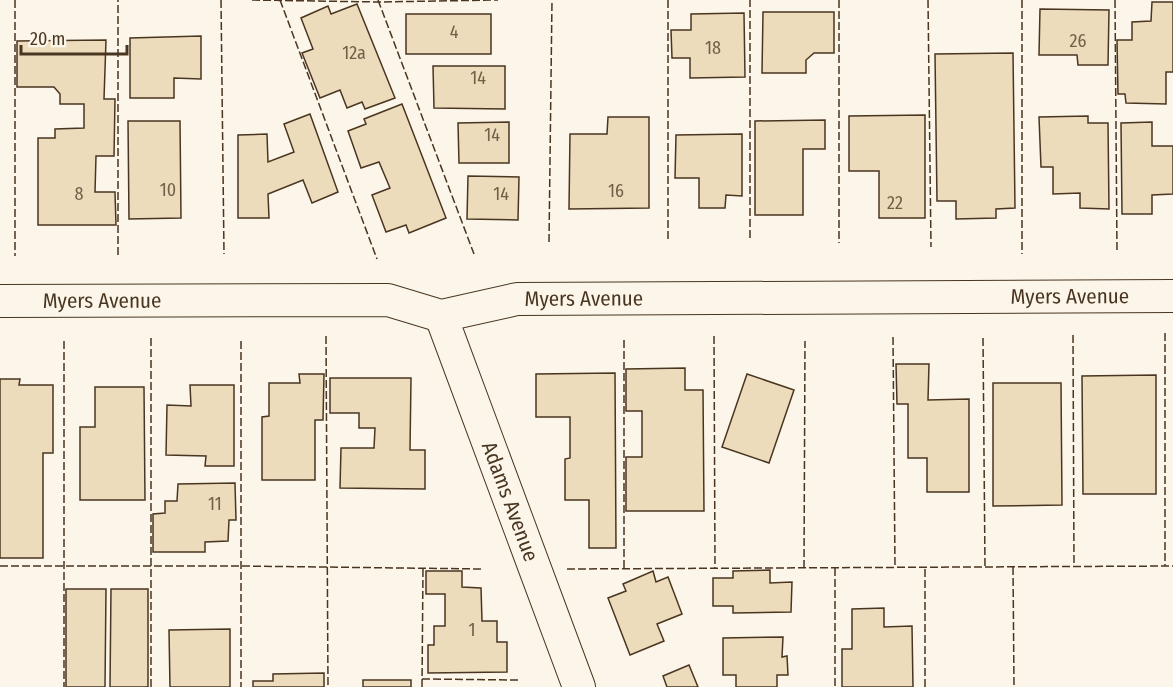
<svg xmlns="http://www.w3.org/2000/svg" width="1173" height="687" viewBox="0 0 1173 687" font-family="'Fira Sans Condensed',sans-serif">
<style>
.building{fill:#ecdcbc;stroke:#4a3520;stroke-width:1.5}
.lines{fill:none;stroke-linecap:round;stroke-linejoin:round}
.minor-casing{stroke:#4a3520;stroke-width:34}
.minor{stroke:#fbf6e9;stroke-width:32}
.fence{stroke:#4a3520;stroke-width:1.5;stroke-dasharray:8 3;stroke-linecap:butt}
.labels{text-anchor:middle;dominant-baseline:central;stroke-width:4.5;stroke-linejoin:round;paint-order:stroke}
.number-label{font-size:18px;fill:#725f47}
.street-label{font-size:21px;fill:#4a3520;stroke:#fbf6e9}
</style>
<rect width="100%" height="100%" fill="#fbf6e9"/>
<g class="building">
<polygon points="1152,2 1173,2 1173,72 1166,72 1166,104 1126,103 1125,94 1118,94 1117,40 1132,40 1132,22 1151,21"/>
<polygon points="357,4 395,98 365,109 362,102 347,108 340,90 320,98 302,53 313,49 301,18 328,6 331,14"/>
<polygon points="1040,9 1109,10 1108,65 1078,65 1077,55 1039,55"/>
<polygon points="763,12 834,12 834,53 814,53 806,60 806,73 762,73"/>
<polygon points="744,13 745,77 690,78 690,58 672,58 671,30 691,30 691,14"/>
<rect x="406" y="14" width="85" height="40"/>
<polygon points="201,36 201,79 174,78 174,98 130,98 130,38"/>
<polygon points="106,40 104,99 115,99 114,156 96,156 95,192 115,192 116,225 38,225 38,138 55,138 55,129 84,128 84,104 60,104 60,94 54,87 17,87 17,41"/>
<polygon points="1013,53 1015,208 996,209 996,218 956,219 956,201 937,201 935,54"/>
<polygon points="433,66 505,66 505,109 434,108"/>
<polygon points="402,104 446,218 409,233 406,225 386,232 372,195 390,188 379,162 361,168 348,131 366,124 364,119"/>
<polygon points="310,114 338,192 312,203 303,180 268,194 269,218 238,218 238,135 267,134 268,162 294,152 284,124"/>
<polygon points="925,115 925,218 879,218 879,171 849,171 849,116"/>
<polygon points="1088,116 1088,123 1108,123 1109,209 1080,208 1080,193 1053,194 1053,167 1041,167 1039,117"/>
<polygon points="608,117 649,117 649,208 569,209 570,134 607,134"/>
<polygon points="825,120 825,149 803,149 803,215 755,215 755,121"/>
<polygon points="128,121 180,121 181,218 129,219"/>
<polygon points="509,122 509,163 459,163 458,123"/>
<polygon points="1152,122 1152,146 1173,146 1173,194 1152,195 1152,214 1122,214 1121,123"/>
<polygon points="742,134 742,196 726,195 725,208 699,208 699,178 675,178 676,135"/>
<polygon points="468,176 519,177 518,220 467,219"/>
<polygon points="896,364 929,364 928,400 969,399 969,492 927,492 927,458 908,458 908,404 897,404"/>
<polygon points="685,368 685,390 703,390 704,511 626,511 626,457 642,457 642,411 626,411 626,369"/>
<polygon points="615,373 616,548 589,548 589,500 565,500 565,459 570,458 570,417 536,417 536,374"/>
<polygon points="299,374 324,374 323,420 315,420 315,480 262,480 262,417 269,416 269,383 300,383"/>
<polygon points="747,374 794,390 769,463 722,447"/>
<polygon points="1156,375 1156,494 1083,494 1082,376"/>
<polygon points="330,378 411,378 410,450 425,450 425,489 340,488 341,448 374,448 375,428 359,428 359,413 330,413"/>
<polygon points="0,379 20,379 19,385 53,385 53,453 43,453 43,558 0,558"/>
<polygon points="993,383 1061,383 1062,505 993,506"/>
<polygon points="190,385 234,385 234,466 205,466 206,456 166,455 167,405 191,406"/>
<polygon points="95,387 144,387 145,500 80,500 80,427 95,427"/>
<polygon points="235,483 236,520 229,520 228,541 205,542 205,552 153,552 153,514 165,513 165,501 177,501 178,484"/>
<polygon points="770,570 770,583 792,582 791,612 733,613 733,606 713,606 713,578 733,578 733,571"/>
<polygon points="426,571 462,571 462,587 481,588 482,621 497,621 497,642 507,642 507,672 428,673 428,645 434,645 434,626 445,626 445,594 426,594"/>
<polygon points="653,571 656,582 668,577 682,614 657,624 664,641 630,655 608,598 626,591 623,584"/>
<polygon points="66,589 106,589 105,687 66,687"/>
<polygon points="111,589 148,589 148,687 110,687"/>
<polygon points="884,608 884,627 912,626 913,687 842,687 842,649 852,649 852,609"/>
<polygon points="230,629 230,687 170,687 169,630"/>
<polygon points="783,637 782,657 787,656 788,675 777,675 777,687 736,687 736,675 723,675 723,638"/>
<polygon points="689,665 698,687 667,687 663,676"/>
<polygon points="324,673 324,687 253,687 253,681 273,681 273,674"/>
<rect x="363" y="680" width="48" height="7"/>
</g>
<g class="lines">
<g class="minor-casing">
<g id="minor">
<path id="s1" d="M0 301 388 300 441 316 517 299 1173 296"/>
<path id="s2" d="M441 316 579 687"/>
</g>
</g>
<use href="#minor" class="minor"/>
<g class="fence">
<polyline points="15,0 15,256"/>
<polyline points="221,0 224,254"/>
<polyline points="252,0 378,2 498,0"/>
<polyline points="280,0 377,259"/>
<polyline points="378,0 474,254"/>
<polyline points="668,0 668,241"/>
<polyline points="839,0 839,243"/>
<polyline points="928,0 931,247"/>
<polyline points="1022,0 1022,254"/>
<polyline points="1115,0 1117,252"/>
<polyline points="750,238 750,0"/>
<polyline points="549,242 552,0"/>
<polyline points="118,255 118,0"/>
<polyline points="1165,333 1165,566"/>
<polyline points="1073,335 1074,566"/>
<polyline points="326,336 328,687"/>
<polyline points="714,336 715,568"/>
<polyline points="893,337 895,567"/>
<polyline points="983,338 985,567"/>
<polyline points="64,341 64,687"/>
<polyline points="241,341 241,687"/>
<polyline points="0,566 241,566 482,569"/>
<polyline points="1013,567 1014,687"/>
<polyline points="624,568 624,339"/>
<polyline points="804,568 805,341"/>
<polyline points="835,568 835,687"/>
<polyline points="567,569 1173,566"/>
<polyline points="422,679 518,680"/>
<polyline points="151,687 151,336"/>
<polyline points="422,687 423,568"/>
<polyline points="925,687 925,568"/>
</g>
</g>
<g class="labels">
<g class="number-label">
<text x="454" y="32">4</text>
<text x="1078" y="41">26</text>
<text x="713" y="48">18</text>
<text x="354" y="53">12a</text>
<text x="478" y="78">14</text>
<text x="492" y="135">14</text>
<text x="168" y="190">10</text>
<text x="616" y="191">16</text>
<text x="79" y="194">8</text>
<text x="501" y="194">14</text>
<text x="895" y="203">22</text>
<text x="215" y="504">11</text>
<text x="472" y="630">1</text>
</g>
<g class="street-label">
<text stroke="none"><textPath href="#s1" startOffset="1074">Myers Avenue</textPath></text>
<text stroke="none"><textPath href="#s1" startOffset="588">Myers Avenue</textPath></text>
<text stroke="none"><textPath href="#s1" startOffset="102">Myers Avenue</textPath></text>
<text stroke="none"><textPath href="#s2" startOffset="198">Adams Avenue</textPath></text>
</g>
</g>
<path d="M21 45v9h106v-9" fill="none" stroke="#4a3520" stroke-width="3"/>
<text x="30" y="45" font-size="18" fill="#4a3520" stroke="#fbf6e9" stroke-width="4.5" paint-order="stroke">20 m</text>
</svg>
